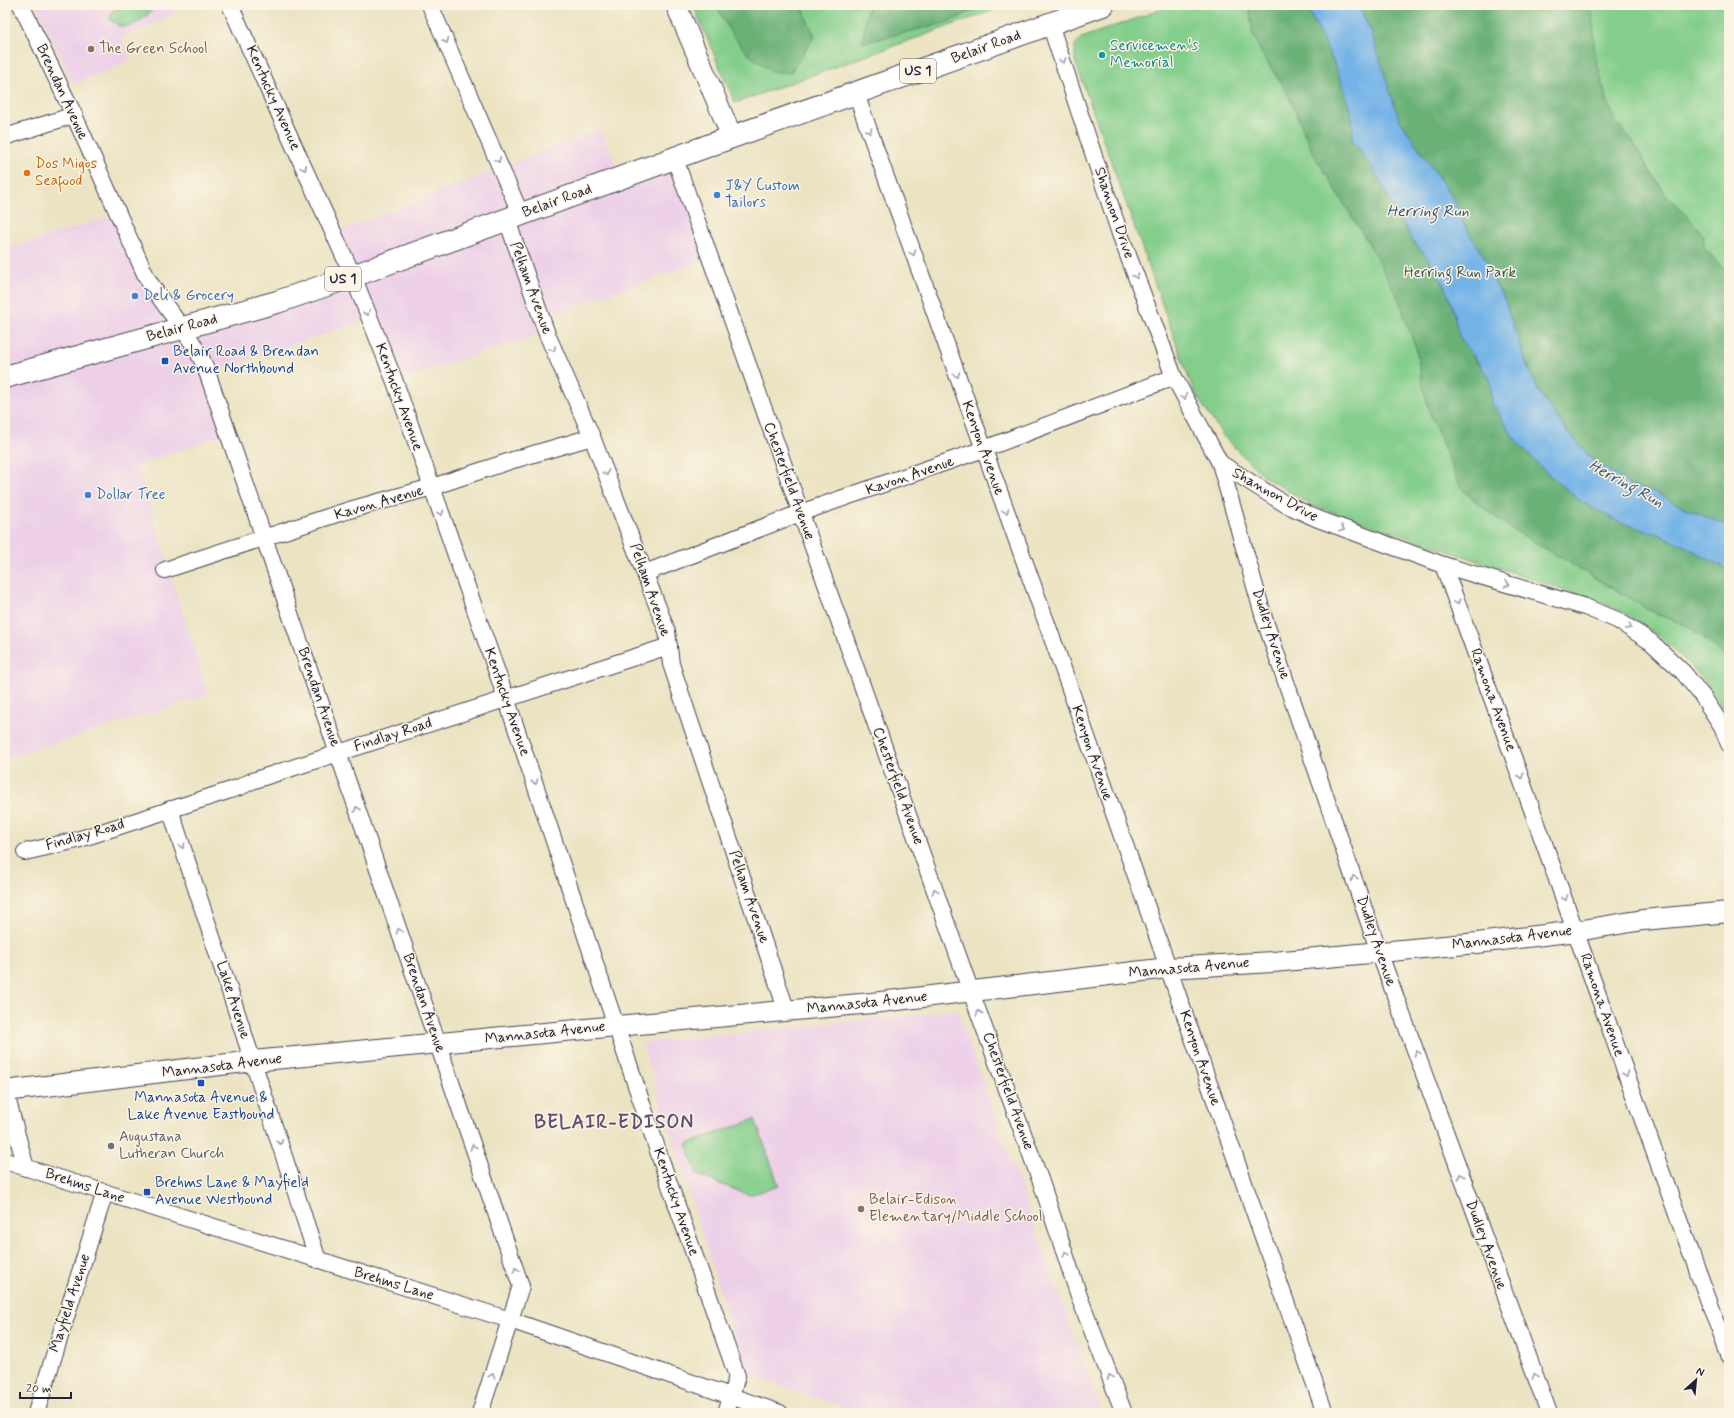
<svg xmlns="http://www.w3.org/2000/svg" width="1734" height="1418" viewBox="0 0 1734 1418" font-family="Mynerve,sans-serif">
<style>
.built{fill:#edd0e8}
.green{fill:#83ce8b;stroke:#527863}
.forest{fill:#6ab177;stroke:#466a59}
.water{fill:#73b3e7;stroke:#4a6a91}
.lines{fill:none;stroke-linecap:round;stroke-linejoin:round}
.minor-casing{stroke:#403f4f;stroke-width:18}
.tertiary-casing{stroke:#403f4f;stroke-width:22}
.primary-casing{stroke:#403f4f;stroke-width:24}
.minor{stroke:#fff;stroke-width:16}
.tertiary{stroke:#fff;stroke-width:20}
.primary{stroke:#fff;stroke-width:22}
.oneway{stroke:#9c9ca7}
.education-dot{fill:#8d6e63;stroke:#fcf5e5;stroke-width:1.5}
.culture-dot{fill:#0f9aa8;stroke:#fcf5e5;stroke-width:1.5}
.food-dot{fill:#e8710a;stroke:#fcf5e5;stroke-width:1.5}
.shop-dot{fill:#3f7fe0;stroke:#fcf5e5;stroke-width:1.5}
.transit-dot{fill:#1a4fb4;stroke:#fcf5e5;stroke-width:1.5}
.worship-dot{fill:#6b7280;stroke:#fcf5e5;stroke-width:1.5}
.labels{text-anchor:middle;dominant-baseline:central;stroke-width:3;stroke-linejoin:round;paint-order:stroke}
.shield{fill:#fcf5e5;stroke:#63616e;stroke-width:1}
.shield-label{font-size:14px;font-weight:bold;fill:#22223b}
.culture-label{font-size:15px;fill:#0d838f;stroke:#fcf5e5;text-anchor:start}
.street-label{font-size:15px;fill:#22223b;stroke:#fcf5e5}
.education-label{font-size:15px;fill:#785e54;stroke:#fcf5e5;text-anchor:start}
.food-label{font-size:15px;fill:#c56008;stroke:#fcf5e5;text-anchor:start}
.shop-label{font-size:15px;fill:#366cbe;stroke:#fcf5e5;text-anchor:start}
.park-label{font-size:15px;fill:#3f5653;stroke:#fcf5e5}
.transit-label{font-size:15px;fill:#164399;stroke:#fcf5e5;text-anchor:start}
.worship-label{font-size:15px;fill:#5b616d;stroke:#fcf5e5;text-anchor:start}
.water-label{font-size:16px;font-style:italic;fill:#3e5577;stroke:#fcf5e5}
.district-label{font-size:19px;font-weight:bold;letter-spacing:1px;fill:#615073;stroke:#fcf5e5}
</style>
<rect width="100%" height="100%" fill="#fcf5e5"/>
<filter id="ink" filterUnits="userSpaceOnUse"><feTurbulence type="fractalNoise" baseFrequency=".025" numOctaves="2"/><feDisplacementMap in="SourceGraphic" scale="8" xChannelSelector="R" yChannelSelector="G"/><feConvolveMatrix kernelMatrix="1 2 1 2 8 2 1 2 1" color-interpolation-filters="sRGB"/></filter>
<filter id="wash" filterUnits="userSpaceOnUse"><feTurbulence type="fractalNoise" baseFrequency=".012" numOctaves="4" result="noise"/><feDisplacementMap in="SourceGraphic" scale="16" xChannelSelector="R" yChannelSelector="G"/><feGaussianBlur stdDeviation="0.9" result="paint"/><feColorMatrix in="noise" values="0 0 0 0 0 0 0 0 0 0 0 0 0 0 0 0 0 1.4 0 .05"/><feComposite in="paint" operator="in"/></filter>
<g filter="url(#wash)">
<rect width="100%" height="100%" fill="#ebe3c2"/>
<g class="built">
<polygon points="36,5 171,5 175,14 121,37 130,60 74,85"/>
<polygon points="600,129 623,181 675,161 707,259 545,317 550,331 395,381 373,318 209,373 229,433 137,465 208,695 5,759 5,249 118,215 173,330 352,275 332,234"/>
<polygon points="957,1010 1102,1413 861,1413 746,1374 642,1043"/>
</g>
<g class="green">
<path d="M127 5H152L153 8C148 17 132 29 120 26 117 25 114 22 111 21L110 17 112 11Z"/>
<polygon points="693,5 1008,5 735,103"/>
<polygon points="1174,5 1729,5 1729,721 1705,681 1663,639 1625,613 1595,600 1311,505 1263,476 1224,437 1199,400 1189,379 1075,61 1075,45 1081,38"/>
<polygon points="755,1119 779,1186 749,1195 697,1175 687,1144"/>
</g>
<g class="forest">
<polygon points="716,5 803,5 806,18 815,36 790,73 771,71 747,53 731,33"/>
<polygon points="868,5 985,5 948,22 862,43"/>
<path d="M1253 5H1306C1322 39 1359 104 1352 140L1371 165 1414 243 1426 256 1444 285 1474 358 1490 379 1492 403 1517 442 1547 473 1582 502 1685 546 1729 570V662C1708 638 1689 624 1658 615L1512 529 1482 507 1464 491 1457 480 1430 413 1423 386 1416 349 1398 298 1370 246 1313 153 1288 94 1262 54 1252 32 1250 8Z"/>
<polygon points="1358,5 1592,5 1595,55 1608,104 1617,123 1632,140 1648,168 1665,193 1698,228 1704,238 1704,248 1725,270 1729,278 1729,526 1687,509 1654,492 1630,485 1592,459 1568,433 1539,392 1525,360 1504,299 1494,282 1488,263 1461,220 1454,200 1398,119 1371,32"/>
</g>
<path class="water" d="M1306 5H1358L1371 32 1399 119 1454 200 1461 220 1488 263 1494 282 1504 299 1525 360 1539 392 1568 433 1592 459 1630 485 1654 492 1687 509 1729 526V570L1685 546 1658 534 1619 522 1582 502 1547 473 1517 442 1492 403 1490 379 1459 336 1452 306 1444 285 1426 256 1414 243 1371 166 1352 140C1359 104 1322 39 1306 5Z"/>
</g>
<g filter="url(#ink)">
<g class="lines">
<g class="minor-casing">
<g id="minor">
<path d="M21 5 74 115 146 276C164 309 192 334 206 369L521 1286 480 1413"/>
<polyline points="230,5 353,276 395,382 432,487 506,698 662,1163 737,1376 726,1413"/>
<polyline points="430,5 521,215"/>
<polyline points="1050,24 1120,234 1174,377 1220,463 1285,504 1318,519 1443,565 1585,607 1617,620 1651,642 1683,672 1703,697 1722,726 1729,744"/>
<polyline points="856,94 1056,649 1325,1413"/>
<polyline points="5,137 74,115"/>
<polyline points="675,159 971,992 1041,1182 1080,1299 1124,1413"/>
<polyline points="507,220 547,334 592,437 667,631 671,664 787,1012"/>
<polyline points="1220,463 1264,618 1379,952 1549,1413"/>
<path d="M1443 565C1541 827 1630 1093 1729 1355"/>
<polyline points="165,570 346,511 432,487 513,460 592,437"/>
<polyline points="645,573 800,513 984,449 1174,377"/>
<polyline points="170,809 318,1260"/>
<polyline points="25,852 77,840 240,787 252,781 669,646"/>
<polyline points="5,1090 26,1168"/>
<polyline points="5,1161 510,1320 780,1413"/>
<polyline points="36,1413 105,1192"/>
</g>
</g>
<g class="tertiary-casing">
<g id="tertiary">
<polyline points="676,5 732,137"/>
<polyline points="5,1091 253,1061 617,1026 872,1003 1168,968 1273,962 1477,943 1577,931 1643,920 1729,912"/>
</g>
</g>
<g class="primary-casing">
<polyline id="primary" points="5,377 277,302 353,276 732,137 1103,5"/>
</g>
<use href="#minor" class="minor"/>
<use href="#tertiary" class="tertiary"/>
<use href="#primary" class="primary"/>
</g>
<defs><path id="oneway-chevron" d="M-2-3.5L2.5 0L-2 3.5" fill="none" stroke-width="1.6" stroke-linecap="round" stroke-linejoin="round"/></defs>
<g class="oneway">
<use href="#oneway-chevron" transform="translate(446 41) rotate(67)"/>
<use href="#oneway-chevron" transform="translate(1063 61) rotate(72)"/>
<use href="#oneway-chevron" transform="translate(869 131) rotate(71)"/>
<use href="#oneway-chevron" transform="translate(498 160) rotate(66)"/>
<use href="#oneway-chevron" transform="translate(304 168) rotate(66)"/>
<use href="#oneway-chevron" transform="translate(913 253) rotate(70)"/>
<use href="#oneway-chevron" transform="translate(1136 276) rotate(70)"/>
<use href="#oneway-chevron" transform="translate(367 313) rotate(68)"/>
<use href="#oneway-chevron" transform="translate(553 349) rotate(66)"/>
<use href="#oneway-chevron" transform="translate(957 375) rotate(70)"/>
<use href="#oneway-chevron" transform="translate(1184 397) rotate(62)"/>
<use href="#oneway-chevron" transform="translate(606 473) rotate(69)"/>
<use href="#oneway-chevron" transform="translate(1006 511) rotate(70)"/>
<use href="#oneway-chevron" transform="translate(441 513) rotate(71)"/>
<use href="#oneway-chevron" transform="translate(1342 529) rotate(21)"/>
<use href="#oneway-chevron" transform="translate(1507 584) rotate(16)"/>
<use href="#oneway-chevron" transform="translate(1457 602) rotate(70)"/>
<use href="#oneway-chevron" transform="translate(1629 627) rotate(31)"/>
<use href="#oneway-chevron" transform="translate(1521 776) rotate(70)"/>
<use href="#oneway-chevron" transform="translate(535 782) rotate(71)"/>
<use href="#oneway-chevron" transform="translate(357 809) rotate(-109)"/>
<use href="#oneway-chevron" transform="translate(182 846) rotate(72)"/>
<use href="#oneway-chevron" transform="translate(1354 878) rotate(-109)"/>
<use href="#oneway-chevron" transform="translate(935 891) rotate(-110)"/>
<use href="#oneway-chevron" transform="translate(1565 898) rotate(70)"/>
<use href="#oneway-chevron" transform="translate(399 931) rotate(-109)"/>
<use href="#oneway-chevron" transform="translate(979 1013) rotate(-110)"/>
<use href="#oneway-chevron" transform="translate(1417 1053) rotate(-110)"/>
<use href="#oneway-chevron" transform="translate(1626 1074) rotate(71)"/>
<use href="#oneway-chevron" transform="translate(280 1142) rotate(72)"/>
<use href="#oneway-chevron" transform="translate(473 1147) rotate(-109)"/>
<use href="#oneway-chevron" transform="translate(1461 1176) rotate(-110)"/>
<use href="#oneway-chevron" transform="translate(1066 1254) rotate(-108)"/>
<use href="#oneway-chevron" transform="translate(516 1270) rotate(-109)"/>
<use href="#oneway-chevron" transform="translate(492 1376) rotate(-72)"/>
<use href="#oneway-chevron" transform="translate(1535 1376) rotate(-110)"/>
<use href="#oneway-chevron" transform="translate(1110 1377) rotate(-111)"/>
</g>
</g>
<g class="education-dot">
<circle cx="91" cy="49" r="4"/>
<circle cx="861" cy="1209" r="4"/>
</g>
<circle class="culture-dot" cx="1102" cy="55" r="4"/>
<circle class="food-dot" cx="27" cy="173" r="4"/>
<g class="shop-dot">
<circle cx="717" cy="195" r="4"/>
<circle cx="135" cy="296" r="4"/>
<circle cx="88" cy="495" r="4"/>
</g>
<g class="transit-dot">
<rect x="161" y="357" width="8" height="8" rx="2"/>
<rect x="197" y="1079" width="8" height="8" rx="2"/>
<rect x="143" y="1188" width="8" height="8" rx="2"/>
</g>
<circle class="worship-dot" cx="111" cy="1146" r="4"/>
<g class="labels">
<g class="shield">
<rect x="900" y="59" width="36" height="24" rx="3"/>
<rect x="325" y="267" width="36" height="24" rx="3"/>
</g>
<g class="shield-label">
<text x="918" y="71">US 1</text>
<text x="343" y="279">US 1</text>
</g>
<g class="culture-label">
<text x="1110" y="46">Servicemen's<tspan x="1110" dy="17">Memorial</tspan></text>
</g>
<g class="street-label">
<text transform="translate(986 47) rotate(-20)">Belair Road</text>
<text transform="translate(62 92) rotate(65)">Brendan Avenue</text>
<text transform="translate(273 98) rotate(66)">Kentucky Avenue</text>
<text transform="translate(557 201) rotate(-20)">Belair Road</text>
<text transform="translate(1114 213) rotate(71)">Shannon Drive</text>
<text transform="translate(531 288) rotate(70)">Pelham Avenue</text>
<text transform="translate(182 328) rotate(-15)">Belair Road</text>
<text transform="translate(399 397) rotate(70)">Kentucky Avenue</text>
<text transform="translate(983 448) rotate(70)">Kenyon Avenue</text>
<text transform="translate(910 476) rotate(-19)">Kavon Avenue</text>
<text transform="translate(789 481) rotate(70)">Chesterfield Avenue</text>
<text transform="translate(1275 495) rotate(29)">Shannon Drive</text>
<text transform="translate(379 503) rotate(-16)">Kavon Avenue</text>
<text transform="translate(650 590) rotate(71)">Pelham Avenue</text>
<text transform="translate(1271 634) rotate(72)">Dudley Avenue</text>
<text transform="translate(319 697) rotate(71)">Brendan Avenue</text>
<text transform="translate(1493 700) rotate(70)">Ramona Avenue</text>
<text transform="translate(507 702) rotate(71)">Kentucky Avenue</text>
<text transform="translate(393 735) rotate(-18)">Findlay Road</text>
<text transform="translate(1092 753) rotate(71)">Kenyon Avenue</text>
<text transform="translate(898 786) rotate(70)">Chesterfield Avenue</text>
<text transform="translate(85 835) rotate(-16)">Findlay Road</text>
<text transform="translate(749 897) rotate(71)">Pelham Avenue</text>
<text transform="translate(1512 938) rotate(-7)">Mannasota Avenue</text>
<text transform="translate(1376 941) rotate(71)">Dudley Avenue</text>
<text transform="translate(1189 968) rotate(-5)">Mannasota Avenue</text>
<text transform="translate(233 1000) rotate(72)">Lake Avenue</text>
<text transform="translate(424 1003) rotate(71)">Brendan Avenue</text>
<text transform="translate(867 1003) rotate(-6)">Mannasota Avenue</text>
<text transform="translate(1602 1005) rotate(71)">Ramona Avenue</text>
<text transform="translate(545 1033) rotate(-6)">Mannasota Avenue</text>
<text transform="translate(1200 1058) rotate(71)">Kenyon Avenue</text>
<text transform="translate(222 1066) rotate(-7)">Mannasota Avenue</text>
<text transform="translate(1008 1091) rotate(70)">Chesterfield Avenue</text>
<text transform="translate(85 1186) rotate(18)">Brehms Lane</text>
<text transform="translate(676 1202) rotate(71)">Kentucky Avenue</text>
<text transform="translate(1486 1245) rotate(70)">Dudley Avenue</text>
<text transform="translate(394 1284) rotate(17)">Brehms Lane</text>
<text transform="translate(70 1303) rotate(-72)">Mayfield Avenue</text>
</g>
<g class="education-label">
<text x="99" y="49">The Green School</text>
<text x="869" y="1200">Belair-Edison<tspan x="869" dy="17">Elementary/Middle School</tspan></text>
</g>
<g class="food-label">
<text x="35" y="164">Dos Migos<tspan x="35" dy="17">Seafood</tspan></text>
</g>
<g class="shop-label">
<text x="725" y="186">J&amp;Y Custom<tspan x="725" dy="17">Tailors</tspan></text>
<text x="143" y="296">Deli &amp; Grocery</text>
<text x="96" y="495">Dollar Tree</text>
</g>
<g class="park-label">
<text x="1460" y="273">Herring Run Park</text>
</g>
<g class="transit-label">
<text x="173" y="352">Belair Road &amp; Brendan<tspan x="173" dy="17">Avenue Northbound</tspan></text>
<text x="201" y="1098" text-anchor="middle">Mannasota Avenue &amp;<tspan x="201" dy="17">Lake Avenue Eastbound</tspan></text>
<text x="155" y="1183">Brehms Lane &amp; Mayfield<tspan x="155" dy="17">Avenue Westbound</tspan></text>
</g>
<g class="worship-label">
<text x="119" y="1137">Augustana<tspan x="119" dy="17">Lutheran Church</tspan></text>
</g>
<g class="water-label">
<text x="1428" y="211">Herring Run</text>
<text transform="translate(1626 484) rotate(29)">Herring Run</text>
</g>
<g class="district-label">
<text x="614" y="1122">BELAIR-EDISON</text>
</g>
</g>
<rect width="1734" height="1418" fill="none" stroke="#fcf5e5" stroke-width="20"/>
<g transform="translate(1696 1380) rotate(27)" stroke="#fcf5e5" stroke-width="3" paint-order="stroke">
<path d="M0-3L7 15L0 10L-7 15Z" fill="#22223b"/>
<text y="-6" font-size="11" font-weight="bold" text-anchor="middle" fill="#22223b">N</text>
</g>
<path d="M20 1392v6h51v-6" fill="none" stroke="#22223b" stroke-width="2"/>
<text x="26" y="1392" font-size="12" fill="#22223b" stroke="#fcf5e5" stroke-width="3" paint-order="stroke">20 m</text>
</svg>
